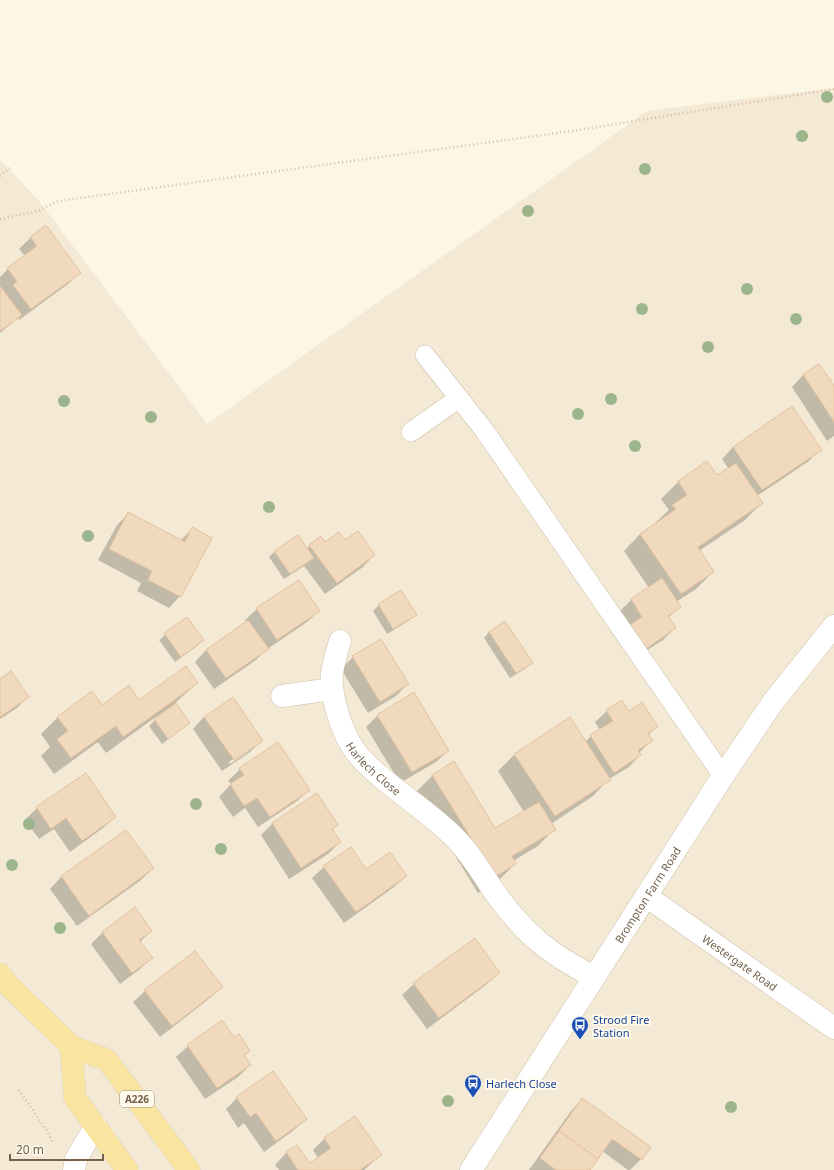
<svg xmlns="http://www.w3.org/2000/svg" width="834" height="1170" viewBox="0 0 834 1170" font-family="'Noto Sans',sans-serif">
<style>
.residential{fill:#f3e9d4}
.shadow{fill:#0003;fill-rule:evenodd}
.building{fill:#f1d9bd;stroke:#e3c29e}
.lines{fill:none;stroke-linecap:round;stroke-linejoin:round}
.lane-casing{stroke:#cdbfac;stroke-width:20}
.street-casing{stroke:#cdbfac;stroke-width:23}
.secondary-casing{stroke:#d0c0a9;stroke-width:23}
.primary-casing{stroke:#dbd6d0;stroke-width:23}
.path{stroke:#d5bda0;stroke-width:2.5;stroke-dasharray:1 3;stroke-linecap:butt}
.lane{stroke:#fff;stroke-width:19}
.street{stroke:#fff;stroke-width:22}
.secondary{stroke:#fff;stroke-width:22}
.primary{stroke:#f9e59f;stroke-width:22}
.tree{fill:#9cb58d}
.labels{text-anchor:middle;dominant-baseline:central;stroke-width:4;stroke-linejoin:round;paint-order:stroke}
.shield{fill:#fffaeb;stroke:#9e8e7b;stroke-width:1}
.shield-label{font-size:10px;font-weight:bold;fill:#74604b}
.street-label{font-size:11px;fill:#74604b;stroke:#fffaeb}
.transit-label{font-size:11px;fill:#164399;stroke:#fffaeb;text-anchor:start}
</style>
<rect width="100%" height="100%" fill="#fcf6e5"/>
<polygon class="residential" points="834,88 834,1170 0,1170 0,159 39,201 207,424 647,111"/>
<g class="shadow">
<polygon points="31,237 79,273 68,284 19,320 18,318 0,333 0,277 8,269 25,256 19,249"/>
<polygon points="819,365 834,387 834,436 827,441 792,387 803,375"/>
<polygon points="733,447 820,449 809,461 757,496 762,503 745,520 699,551 713,572 696,589 676,602 679,607 668,618 675,628 663,640 632,660 620,611 631,600 649,588 624,551 640,534 657,523 656,522 669,510 661,499 678,482 707,462 717,477 729,469 722,459"/>
<polygon points="128,514 180,541 192,529 180,596 169,608 137,591 141,583 98,560 117,525"/>
<polygon points="321,538 325,543 345,542 374,555 363,567 325,594 304,566 284,579 269,557 275,551 306,549"/>
<polygon points="401,591 415,614 410,620 387,634 373,611 379,605"/>
<polygon points="257,609 319,611 307,622 266,650 256,660 214,689 195,662 206,650 246,622 245,620"/>
<polygon points="187,618 203,640 197,646 175,662 159,640"/>
<polygon points="505,622 531,662 526,668 510,678 484,638 489,632"/>
<polygon points="353,657 408,684 396,696 368,713 341,669"/>
<polygon points="0,680 28,696 17,708 0,719"/>
<polygon points="197,683 175,703 189,723 162,744 149,726 158,717 157,716 106,753 98,742 54,774 41,756 50,747 41,734 58,717 101,706 139,702"/>
<polygon points="607,711 628,712 657,727 648,735 651,741 639,753 640,755 629,767 609,779 593,796 551,824 554,829 538,846 513,861 515,864 498,881 478,893 416,792 432,776 495,829 524,812 498,771 514,755 570,719 585,742 591,736 600,730 595,722"/>
<polygon points="378,715 448,751 436,762 400,783 366,727"/>
<path d="M204 717 261 741 250 752 222 771 193 729ZM249 748V751L230 764 229 762Z"/>
<polygon points="240,769 309,790 297,801 258,827 245,808 233,817 219,797 231,784 228,781"/>
<polygon points="317,794 337,825 332,830 340,842 328,854 289,879 261,835 272,824"/>
<polygon points="37,808 115,817 103,828 70,852 54,829 39,839 25,820"/>
<polygon points="126,831 153,868 141,880 77,926 50,889 61,877"/>
<polygon points="324,867 366,870 406,876 394,887 344,923 312,878"/>
<polygon points="151,931 140,942 151,958 140,969 120,984 91,944 103,932"/>
<polygon points="499,973 487,984 427,1029 402,995 414,984"/>
<polygon points="222,987 210,998 160,1037 133,1002 145,991"/>
<polygon points="234,1039 249,1051 244,1056 250,1065 238,1077 205,1099 176,1057 188,1046"/>
<polygon points="237,1098 306,1119 294,1130 264,1152 244,1123 238,1128 226,1109"/>
<polygon points="582,1099 650,1147 641,1159 630,1170 628,1170 602,1151 589,1170 529,1170 571,1111"/>
<polygon points="324,1139 381,1155 364,1170 279,1170 275,1165 286,1153 297,1146 310,1164 318,1158 313,1150"/>
</g>
<g class="building">
<polygon points="46,225 81,273 31,309 13,285 17,281 7,268 37,246 30,237"/>
<polygon points="0,286 22,315 0,331"/>
<polygon points="819,364 834,385 834,422 803,374"/>
<polygon points="792,406 822,450 762,490 733,447"/>
<polygon points="707,461 717,475 736,463 763,503 698,547 714,572 681,594 640,534 676,509 672,505 687,495 678,481"/>
<polygon points="128,512 185,542 192,527 212,538 181,597 148,580 152,571 109,549"/>
<polygon points="358,531 375,555 337,583 309,545 321,536 325,542 339,532 345,540"/>
<polygon points="298,535 314,558 290,574 274,551"/>
<polygon points="662,578 681,607 668,616 676,628 644,650 628,626 642,617 631,599"/>
<polygon points="299,580 320,611 277,640 256,608"/>
<polygon points="401,590 417,615 393,629 378,604"/>
<polygon points="187,617 204,640 181,657 164,633"/>
<polygon points="248,620 269,649 226,678 206,650"/>
<polygon points="505,621 533,663 516,673 489,632"/>
<polygon points="381,639 409,684 380,702 352,656"/>
<polygon points="186,666 198,683 123,737 116,726 71,758 57,739 68,731 57,717 92,691 102,705 129,685 139,700"/>
<polygon points="11,671 29,697 0,717 0,679"/>
<polygon points="414,692 449,751 412,772 377,715"/>
<polygon points="233,697 263,741 234,760 204,717"/>
<polygon points="622,700 629,711 642,702 658,727 648,733 653,741 638,750 641,755 614,773 590,735 613,721 606,710"/>
<polygon points="176,703 190,723 168,739 154,719"/>
<polygon points="570,717 611,780 555,816 514,754"/>
<polygon points="278,742 310,790 270,817 257,798 244,806 230,784 244,775 239,768"/>
<polygon points="454,761 495,828 539,802 556,830 512,856 516,864 495,877 432,775"/>
<polygon points="86,773 116,817 82,841 66,818 51,829 36,807"/>
<polygon points="317,793 338,825 332,829 341,842 301,868 272,823"/>
<polygon points="126,830 154,868 89,916 61,876"/>
<polygon points="351,847 366,869 390,852 407,876 356,912 323,866"/>
<polygon points="135,907 152,931 139,940 153,958 132,973 102,932"/>
<polygon points="475,938 500,973 439,1018 413,983"/>
<polygon points="195,951 223,987 172,1026 144,990"/>
<polygon points="222,1020 234,1037 239,1034 250,1051 244,1055 251,1065 217,1088 187,1045"/>
<polygon points="273,1071 307,1119 276,1141 256,1113 250,1117 236,1097"/>
<polygon points="582,1098 651,1147 642,1160 612,1139 598,1159 559,1131"/>
<polygon points="355,1116 382,1155 360,1170 298,1170 286,1152 297,1145 310,1163 331,1148 324,1138"/>
<polygon points="559,1131 598,1159 590,1170 556,1170 540,1158"/>
</g>
<g class="lines">
<g class="lane-casing">
<g id="lane">
<polyline points="425,355 484,430 723,776"/>
<polyline points="411,432 459,398"/>
</g>
</g>
<g class="street-casing">
<g id="street">
<path id="s1" d="M340 641C337 652 333 663 332 674 330 693 340 726 350 743 357 756 369 767 381 777 404 797 431 814 453 836 471 853 484 877 498 897 527 936 551 955 594 977"/>
<polyline points="282,696 332,689"/>
<path id="s2" d="M646 896 834 1028"/>
</g>
</g>
<g class="secondary-casing">
<g id="secondary">
<polyline points="74,1170 76,1159 96,1125"/>
<path id="s3" d="M471 1170 723 776 773 702 834 626"/>
</g>
</g>
<g class="primary-casing">
<g id="primary">
<polyline points="0,974 7,984 71,1046 107,1060 189,1170"/>
<polyline points="71,1046 75,1098 127,1170"/>
</g>
</g>
<g class="path">
<polyline points="0,176 10,168"/>
<polyline points="0,219 38,211 58,201 572,131 834,89"/>
<polyline points="19,1090 47,1131 53,1143"/>
</g>
<use href="#lane" class="lane"/>
<use href="#street" class="street"/>
<use href="#secondary" class="secondary"/>
<use href="#primary" class="primary"/>
</g>
<g class="tree">
<circle cx="827" cy="97" r="6"/>
<circle cx="802" cy="136" r="6"/>
<circle cx="645" cy="169" r="6"/>
<circle cx="528" cy="211" r="6"/>
<circle cx="747" cy="289" r="6"/>
<circle cx="642" cy="309" r="6"/>
<circle cx="796" cy="319" r="6"/>
<circle cx="708" cy="347" r="6"/>
<circle cx="611" cy="399" r="6"/>
<circle cx="64" cy="401" r="6"/>
<circle cx="578" cy="414" r="6"/>
<circle cx="151" cy="417" r="6"/>
<circle cx="635" cy="446" r="6"/>
<circle cx="269" cy="507" r="6"/>
<circle cx="88" cy="536" r="6"/>
<circle cx="196" cy="804" r="6"/>
<circle cx="29" cy="824" r="6"/>
<circle cx="221" cy="849" r="6"/>
<circle cx="12" cy="865" r="6"/>
<circle cx="60" cy="928" r="6"/>
<circle cx="448" cy="1101" r="6"/>
<circle cx="731" cy="1107" r="6"/>
</g>
<defs>
<g id="bus-pin" transform="scale(0.9)"><path d="M0 17L-7.5 6A9.5 9.5 0 1 1 7.5 6Z" fill="#1a4fb4" stroke="#fffaeb"/><path d="M-5-6H5V4H4V6H2V4H-2V6H-4V4H-5ZM-3.5-4V0h7V-4ZM-3.5 1.2v1.5H-2V1.2ZM2 1.2v1.5H3.5V1.2Z" fill="#fff"/></g>
</defs>
<g fill-rule="evenodd">
<use href="#bus-pin" x="580" y="1025"/>
<use href="#bus-pin" x="473" y="1083"/>
</g>
<g class="labels">
<rect class="shield" x="120" y="1091" width="34" height="16" rx="3"/>
<g class="shield-label">
<text x="137" y="1099">A226</text>
</g>
<g class="street-label">
<text stroke="none"><textPath href="#s1" startOffset="141">Harlech Close</textPath></text>
<text stroke="none"><textPath href="#s3" startOffset="327">Brompton Farm Road</textPath></text>
<text stroke="none"><textPath href="#s2" startOffset="115">Westergate Road</textPath></text>
</g>
<g class="transit-label">
<text x="593" y="1019">Strood Fire<tspan x="593" dy="13">Station</tspan></text>
<text x="486" y="1083">Harlech Close</text>
</g>
</g>
<path d="M10 1154v6h93v-6" fill="none" stroke="#74604b" stroke-width="2"/>
<text x="16" y="1154" font-size="12" fill="#74604b" stroke="#fffaeb" stroke-width="3" paint-order="stroke">20 m</text>
</svg>
